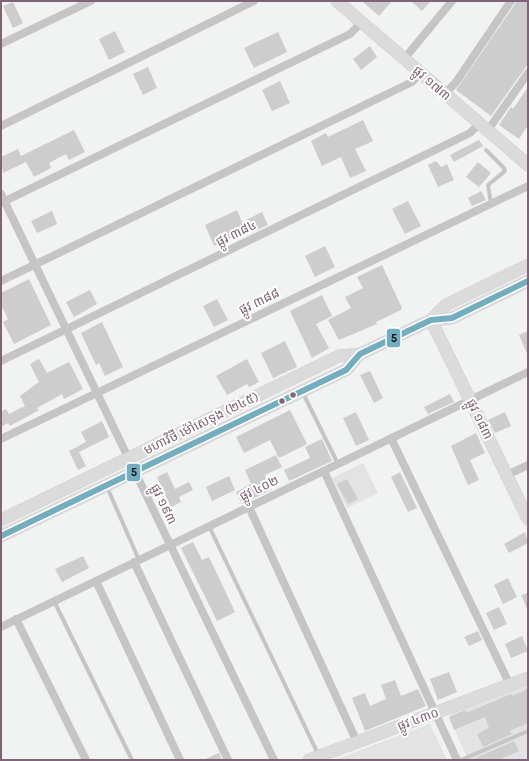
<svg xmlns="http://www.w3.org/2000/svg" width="529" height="761" viewBox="0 0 529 761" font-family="Karla,'Noto Sans Khmer',sans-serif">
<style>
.built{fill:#e3e3e4}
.building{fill:#cdcdce}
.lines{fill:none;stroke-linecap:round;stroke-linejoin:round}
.secondary-casing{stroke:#d0cfd0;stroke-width:13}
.lane{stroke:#c6c5c6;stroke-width:4}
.street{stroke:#c6c5c6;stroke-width:8}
.secondary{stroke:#dcdbdc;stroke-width:12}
.bus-1-casing{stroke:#fff;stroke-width:9}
.bus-1{stroke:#73adbe;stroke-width:6}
.bus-dot{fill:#806376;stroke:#fff;stroke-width:1.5}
.labels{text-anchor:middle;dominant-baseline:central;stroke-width:4;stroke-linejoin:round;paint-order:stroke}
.street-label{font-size:13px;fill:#806376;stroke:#fff}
.line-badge{stroke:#fff;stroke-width:1.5}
.pale-badge-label{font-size:11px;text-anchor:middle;font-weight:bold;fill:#111}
</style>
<rect width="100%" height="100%" fill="#f0f3f2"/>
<g class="built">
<polygon points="363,463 378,493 347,508 332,478"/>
<polygon points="528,684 528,760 468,760 449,717 451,713"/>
<polygon points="430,724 447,760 334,760"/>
</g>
<g class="building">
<polygon points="362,1 392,1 379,16"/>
<polygon points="411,1 431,1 422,11"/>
<polygon points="517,1 528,1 528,64 491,116 456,90"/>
<polygon points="13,2 23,23 13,28 3,6"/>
<polygon points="115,31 125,52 109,60 99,39"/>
<polygon points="278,32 287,52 254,68 244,48"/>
<polygon points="370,46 377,57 361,70 353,59"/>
<polygon points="148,67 157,88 143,95 133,74"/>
<polygon points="280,81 290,103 272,111 262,90"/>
<polygon points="528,87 528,125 519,139 499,125 511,107 513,109"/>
<polygon points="363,120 373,141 355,149 366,171 350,178 341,157 322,166 311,141 326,133 328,137"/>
<polygon points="74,130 85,152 69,160 66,154 49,163 51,168 34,177 26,162 3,173 1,157 18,149 21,156"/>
<polygon points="479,140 483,146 454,162 450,155"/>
<polygon points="436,161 441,167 447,164 454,180 438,187 428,165"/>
<polygon points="478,162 491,173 479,187 466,177"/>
<polygon points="481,191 486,200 472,206 468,198"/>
<polygon points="408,201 421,226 405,234 392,209"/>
<polygon points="237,210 242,222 262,212 268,225 253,232 251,229 214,246 205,225"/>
<polygon points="52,211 57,224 37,233 31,221"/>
<polygon points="325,246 335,267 315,277 305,256"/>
<polygon points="382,265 402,308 401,310 376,322 377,324 339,340 328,320 351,308 345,297 363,288 357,277"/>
<polygon points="29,279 51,325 14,344 3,322 8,319 1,305 1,293"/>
<polygon points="90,290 97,304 74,317 66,302"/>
<polygon points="322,295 332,316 316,324 329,348 312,358 290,311"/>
<polygon points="217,299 228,320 214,327 203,306"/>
<polygon points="102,322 123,367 105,376 99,363 96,365 81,333"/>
<polygon points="528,331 528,356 519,335"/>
<polygon points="285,341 297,367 273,378 261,353"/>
<polygon points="39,359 47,373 69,362 83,389 64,399 62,394 37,408 39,410 30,415 10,426 8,423 1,427 1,412 6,409 9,414 25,406 20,396 39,382 30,364"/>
<polygon points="247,359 259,382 249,387 247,384 227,395 216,376"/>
<polygon points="370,371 383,398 374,403 360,375"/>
<polygon points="450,394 454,402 428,414 424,407"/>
<polygon points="290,410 307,444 279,458 270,440 244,453 236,437"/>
<polygon points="356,412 369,440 356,446 343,418"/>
<polygon points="505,412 511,426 495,433 488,420"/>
<polygon points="102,421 109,437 79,452 86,466 78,470 69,451 86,442 81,432"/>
<polygon points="476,433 485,453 470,460 479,480 468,485 451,446"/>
<polygon points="322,439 332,461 289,481 284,470 310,458 305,447"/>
<polygon points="276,455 282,467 265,475 271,490 242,504 236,492 251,484 245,470"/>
<polygon points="167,472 175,489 189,482 193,490 179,497 181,502 171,507 157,477"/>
<polygon points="400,472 417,508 408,512 391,477"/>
<polygon points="229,476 235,490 212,501 206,487"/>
<polygon points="347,479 358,499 348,504 337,484"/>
<polygon points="525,532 528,543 509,553 504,544"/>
<polygon points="193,542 202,560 209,557 235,612 217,621 181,548"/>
<polygon points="83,556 89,568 62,582 55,569"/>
<polygon points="508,578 517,597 503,604 494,585"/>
<polygon points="528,593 528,611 521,595"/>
<polygon points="499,607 507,624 494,630 486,613"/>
<polygon points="478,631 482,640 469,646 464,637"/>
<polygon points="522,636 528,651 511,658 505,644"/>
<polygon points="449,672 457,692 438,700 430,679"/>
<polygon points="395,680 401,696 418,689 426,706 365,731 352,698 365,693 370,706 386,699 381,685"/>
<polygon points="528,689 528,723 510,731 512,734 483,747 477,734 489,728 485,717 454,730 449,717 465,710 466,713 511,694 512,696"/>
<polygon points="514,741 519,751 498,760 471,760"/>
<polygon points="219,753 222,760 203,760"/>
</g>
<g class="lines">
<g class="secondary-casing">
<g id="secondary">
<polyline points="337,1 528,165"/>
<polyline points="431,320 528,519"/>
<polyline points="431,320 452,318 528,281"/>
<polyline points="1,520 339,356 360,354 431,320 446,305 528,265"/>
<polyline points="1,536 346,370 360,354"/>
<polyline points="309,760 528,678"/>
</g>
</g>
<g class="lane">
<polyline points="486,150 504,168 505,171 488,185 491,204"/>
<polyline points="303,393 338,464"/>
<polyline points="107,487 139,560"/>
<polyline points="209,526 319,756"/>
<polyline points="54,601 132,760"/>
<polyline points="461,760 528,731"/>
</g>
<g class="street">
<polyline points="1,44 91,1"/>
<polyline points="404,59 452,1"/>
<polyline points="445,94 456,82 511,1"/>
<polyline points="1,126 254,1"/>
<polyline points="488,130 528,73"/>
<polyline points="1,194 274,760"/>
<polyline points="1,203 350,34 362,22"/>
<polyline points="1,281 412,82 421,73"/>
<polyline points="1,361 470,133 480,123"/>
<polyline points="391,438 510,685"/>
<polyline points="1,439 528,186"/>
<polyline points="324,471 457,760"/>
<polyline points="507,475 528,465"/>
<polyline points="249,507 357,742"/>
<polyline points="134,562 228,760"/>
<polyline points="96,581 180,760"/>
<polyline points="16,619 86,760"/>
<polyline points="1,627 528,372"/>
</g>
<use href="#secondary" class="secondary"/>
<g class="bus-1-casing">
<polyline id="bus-1" points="1,536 346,370 360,354 431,320 452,318 528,281"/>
</g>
<use href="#bus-1" class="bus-1"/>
</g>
<g class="bus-dot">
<circle cx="293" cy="395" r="3.5"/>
<circle cx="282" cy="401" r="3.5"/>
</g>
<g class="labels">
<g class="street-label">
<text transform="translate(432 83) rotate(41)">ផ្លូវ ១៧៣</text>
<text transform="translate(236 233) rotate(-26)">ផ្លូវ ៣៨៤</text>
<text transform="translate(259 301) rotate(-26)">ផ្លូវ ៣៨៨</text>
<text transform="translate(480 419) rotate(64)">ផ្លូវ ១៨៣</text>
<text transform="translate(201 423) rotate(-26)">មហាវិថី ម៉ៅសេទុង (២៤៥)</text>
<text transform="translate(259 488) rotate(-26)">ផ្លូវ ៤០២</text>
<text transform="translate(164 504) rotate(64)">ផ្លូវ ១៩៣</text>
<text transform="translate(418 719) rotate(-20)">ផ្លូវ ៤៣០</text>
</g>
</g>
<g class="line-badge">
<rect x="386" y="328" width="15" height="20" rx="4" fill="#73adbe"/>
<rect x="126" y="463" width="15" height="19" rx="4" fill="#73adbe"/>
</g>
<g class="pale-badge-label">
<text x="394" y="342">5</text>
<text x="134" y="476">5</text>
</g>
<rect width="529" height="761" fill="none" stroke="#806376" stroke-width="4"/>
</svg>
